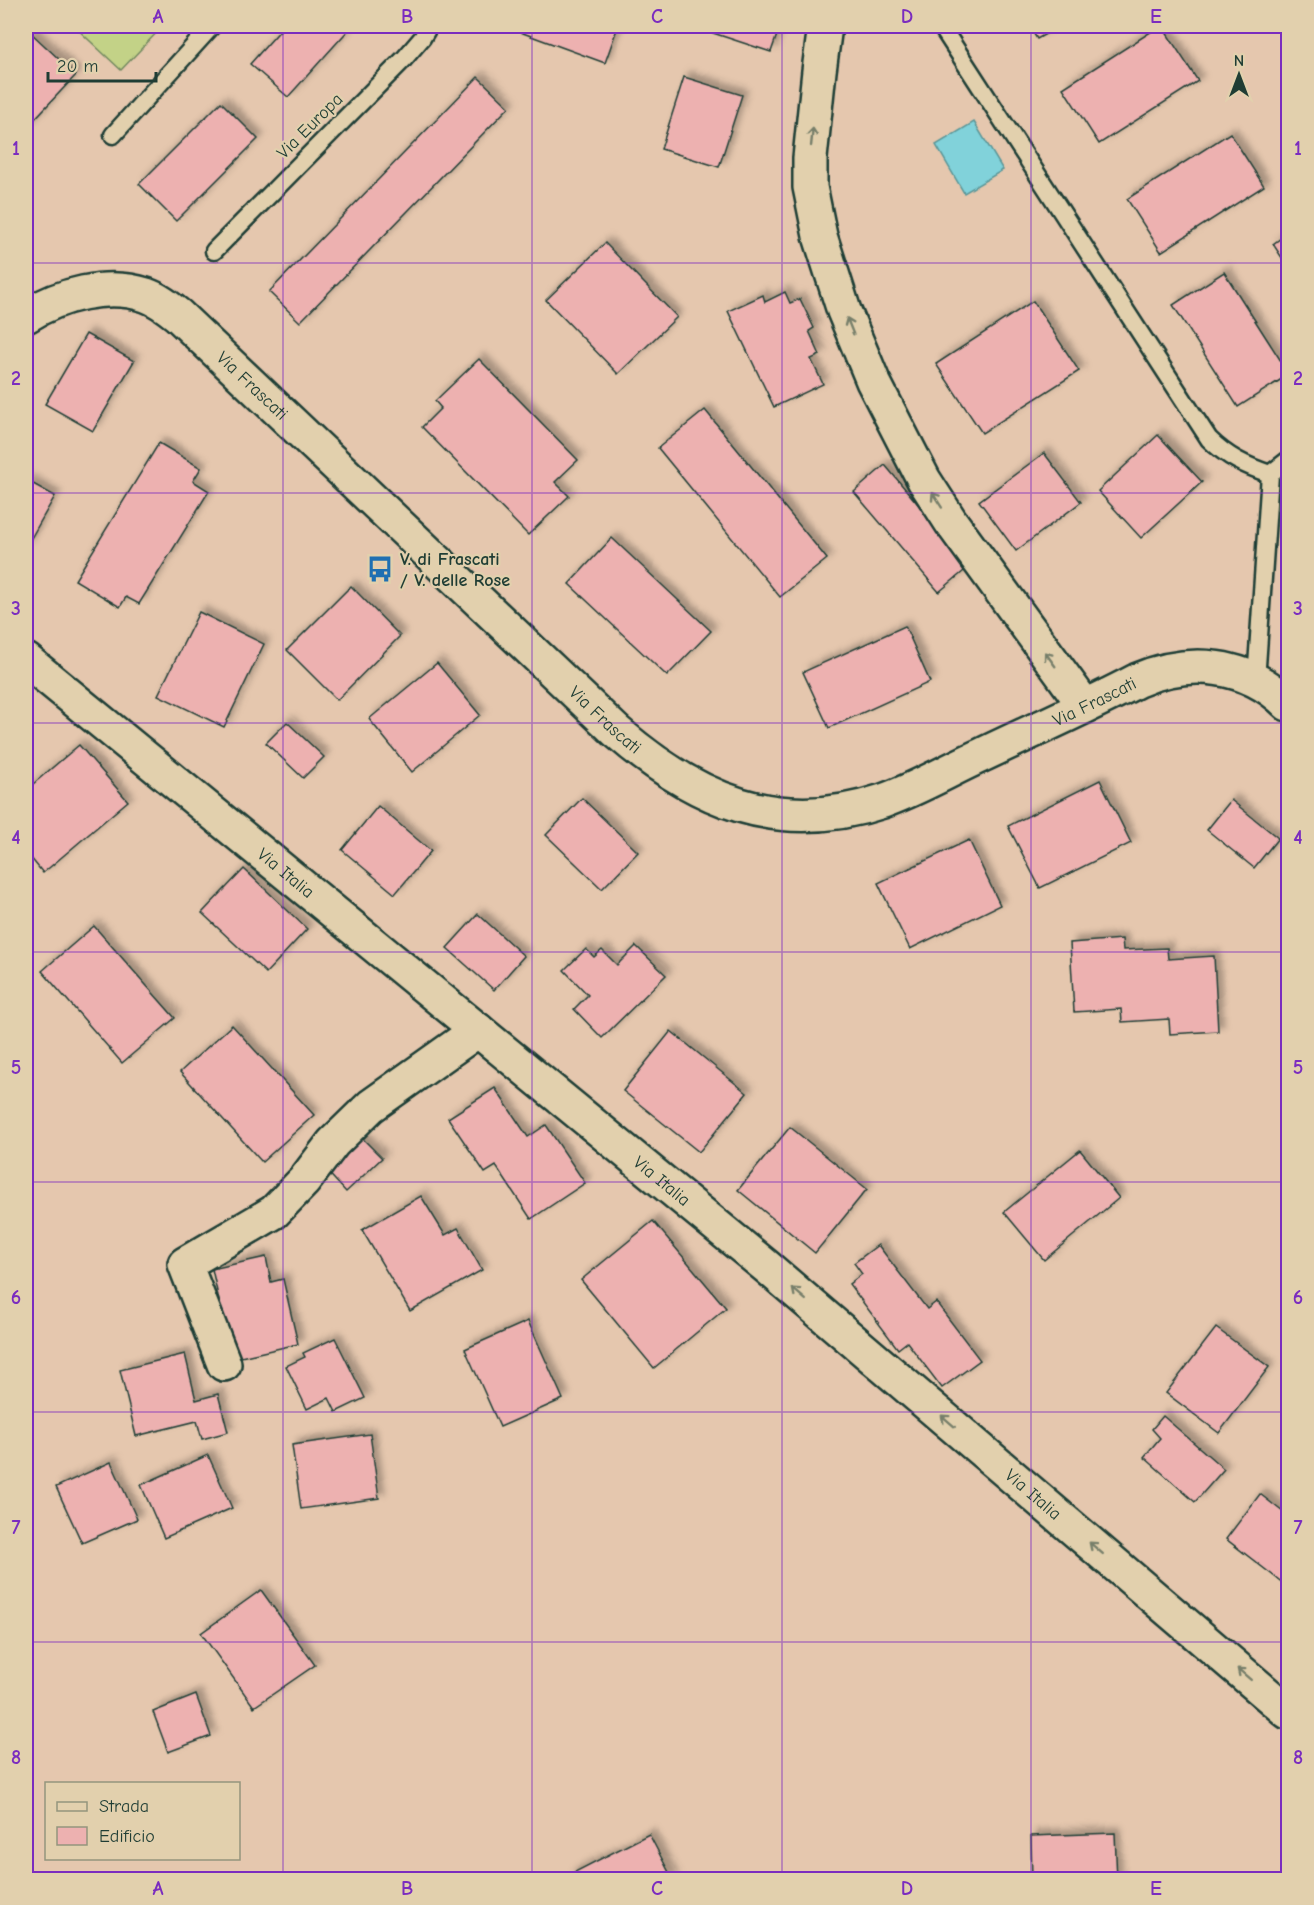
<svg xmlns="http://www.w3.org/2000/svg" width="1314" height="1905" viewBox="0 0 1314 1905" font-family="'Comic Neue',sans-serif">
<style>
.green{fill:#c3d287;stroke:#71885e;stroke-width:1.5}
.water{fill:#81d2da;stroke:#5a9698;stroke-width:1.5}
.building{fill:#edb1b0;stroke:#1f3d34;stroke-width:1.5;filter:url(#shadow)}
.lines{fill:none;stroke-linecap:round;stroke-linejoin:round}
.lane-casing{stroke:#1f3d34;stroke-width:21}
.street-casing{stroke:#1f3d34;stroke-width:38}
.secondary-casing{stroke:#1f3d34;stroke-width:38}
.lane{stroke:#e2d0ad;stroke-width:16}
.street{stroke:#e2d0ad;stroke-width:33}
.secondary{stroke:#e2d0ad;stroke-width:33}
.oneway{stroke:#777f6a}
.grid{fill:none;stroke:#7b2cbf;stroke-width:1.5;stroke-opacity:0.55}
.labels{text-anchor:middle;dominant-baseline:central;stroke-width:4.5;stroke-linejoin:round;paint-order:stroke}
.street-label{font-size:18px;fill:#1f3d34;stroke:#e2d0ad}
.poi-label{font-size:18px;font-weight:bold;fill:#1f3d34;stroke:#e2d0ad;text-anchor:start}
.neatline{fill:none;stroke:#7b2cbf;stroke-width:2}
.grid-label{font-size:20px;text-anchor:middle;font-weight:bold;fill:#7b2cbf}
</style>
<defs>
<filter id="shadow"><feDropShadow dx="5.5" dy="-5.5" stdDeviation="3" flood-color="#0004"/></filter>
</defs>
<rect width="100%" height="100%" fill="#e5c7ae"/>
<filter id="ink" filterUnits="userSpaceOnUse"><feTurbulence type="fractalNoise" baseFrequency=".0167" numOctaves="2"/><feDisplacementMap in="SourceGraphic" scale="12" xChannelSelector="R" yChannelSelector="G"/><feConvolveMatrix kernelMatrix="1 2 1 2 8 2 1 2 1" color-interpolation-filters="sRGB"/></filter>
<g filter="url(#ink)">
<polygon class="green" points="74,26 163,26 121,70"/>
<polygon class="water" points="974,122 1003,170 964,193 936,145"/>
<g class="building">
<polygon points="284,26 352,26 288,97 250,64"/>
<polygon points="509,26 618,26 605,63 512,29"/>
<polygon points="716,26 780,26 771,52 713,33"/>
<polygon points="1029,26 1060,26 1037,39"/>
<polygon points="1160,26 1162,26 1198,81 1099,144 1063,88"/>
<polygon points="30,32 76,75 26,128 26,37"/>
<polygon points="478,77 509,107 300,322 269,292"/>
<polygon points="684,77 742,95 719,167 661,149"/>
<polygon points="221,102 258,139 176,221 139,184"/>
<polygon points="1230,133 1264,186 1161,252 1127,199"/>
<polygon points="1288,233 1288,267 1273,244"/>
<polygon points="605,243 677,317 618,374 546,300"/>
<polygon points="1224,272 1288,372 1288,375 1238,407 1173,305"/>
<polygon points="785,292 790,303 800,299 814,328 809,331 820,355 811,359 823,384 774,407 728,311 763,295 765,302"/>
<polygon points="1033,301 1079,371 982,433 936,364"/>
<polygon points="86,334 134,361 93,431 45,404"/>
<polygon points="479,359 578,460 555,482 569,496 528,535 422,427 441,408 435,401"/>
<polygon points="705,410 827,559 780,597 658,448"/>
<polygon points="1158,435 1202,482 1141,538 1098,491"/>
<polygon points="159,443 201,468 193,481 209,491 139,604 126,597 120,607 75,580"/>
<polygon points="1044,453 1081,502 1016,551 979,501"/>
<polygon points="885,465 970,566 939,592 854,492"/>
<polygon points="26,480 55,496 26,547"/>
<polygon points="612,538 711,631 667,676 569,584"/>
<polygon points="351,586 400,636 337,700 287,650"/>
<polygon points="199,612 264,644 224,727 158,695"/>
<polygon points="905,626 930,682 829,728 803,672"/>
<polygon points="437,663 480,715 412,772 369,719"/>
<polygon points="287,722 324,757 303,778 266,743"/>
<polygon points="79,745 128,801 43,873 26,852 26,790"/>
<polygon points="1100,780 1131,843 1040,888 1008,826"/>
<polygon points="582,798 638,852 602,889 546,835"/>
<polygon points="1231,800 1278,838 1254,868 1207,830"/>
<polygon points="378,806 431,851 395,894 342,850"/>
<polygon points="969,840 1000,905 910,949 878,883"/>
<polygon points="244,869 307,929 266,973 202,913"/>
<polygon points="478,914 524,956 494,990 447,948"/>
<polygon points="94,926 175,1018 122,1063 42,971"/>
<polygon points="1122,939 1123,950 1167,948 1168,959 1214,956 1218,1031 1170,1034 1169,1019 1122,1022 1121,1009 1074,1012 1070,943"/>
<polygon points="636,946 666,975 602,1038 574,1009 588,995 564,970 586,949 594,957 602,950 617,965"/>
<polygon points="232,1025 314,1115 262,1162 180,1072"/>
<polygon points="671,1031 747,1093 699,1152 623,1091"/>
<polygon points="495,1088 528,1137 546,1125 585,1183 531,1219 496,1166 485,1173 448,1118"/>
<polygon points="790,1127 867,1189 815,1253 738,1190"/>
<polygon points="359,1135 382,1158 346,1192 324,1168"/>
<polygon points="1080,1150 1119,1198 1044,1260 1004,1212"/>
<polygon points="421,1196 445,1235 458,1228 482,1270 410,1311 362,1230"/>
<polygon points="653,1221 726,1308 654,1368 581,1280"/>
<polygon points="878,1245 927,1309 936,1302 980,1360 942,1388 907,1342 898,1349 849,1284 862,1274 854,1263"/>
<polygon points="266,1257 271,1282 283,1279 298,1344 232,1359 212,1269"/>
<polygon points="528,1321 563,1399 500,1427 465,1349"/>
<polygon points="1216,1328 1269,1367 1219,1433 1166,1393"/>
<polygon points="335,1338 365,1398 336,1412 329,1398 307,1409 286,1366 305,1357 303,1353"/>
<polygon points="185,1354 196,1400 218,1394 228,1432 202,1439 197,1421 136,1436 120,1370"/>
<polygon points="1163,1416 1224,1469 1195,1502 1144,1457 1160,1438 1152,1429"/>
<polygon points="370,1434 379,1498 301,1509 292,1445"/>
<polygon points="208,1455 232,1508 164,1538 141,1485"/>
<polygon points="111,1462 137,1519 82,1543 56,1487"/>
<polygon points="1260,1494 1288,1516 1288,1587 1226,1539"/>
<polygon points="261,1590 315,1665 254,1707 201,1633"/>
<polygon points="196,1695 211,1736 168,1752 153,1712"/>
<polygon points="1115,1833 1117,1880 1032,1880 1031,1836"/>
<polygon points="649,1834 673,1880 571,1880 569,1875"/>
</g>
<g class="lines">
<g class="lane-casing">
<g id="lane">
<path d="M941 26 1209 439C1227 457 1246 466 1270 474"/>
<polyline points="113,135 212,26"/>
<polyline points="214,251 404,59 422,38 429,26"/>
<polyline points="1256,681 1270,474 1288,460"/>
</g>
</g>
<g class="street-casing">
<g id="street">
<polyline points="825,26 819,71 810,158 810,187 820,236 844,311 873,381 924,480 951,522 1085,706"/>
<path id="s1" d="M26 660 767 1267 1288 1712"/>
<polyline points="224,1364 185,1264 274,1212 304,1181 333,1143 371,1106 478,1030"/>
</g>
</g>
<g class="secondary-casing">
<g id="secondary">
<path id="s2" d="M26 316C59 295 107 282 146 295 158 299 168 307 178 315L616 731C695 800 778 836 883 801 917 789 949 770 982 755 1034 730 1087 707 1138 680 1189 658 1247 663 1288 704"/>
</g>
</g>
<use href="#lane" class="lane"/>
<use href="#street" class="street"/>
<use href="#secondary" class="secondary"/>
</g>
<defs><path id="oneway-shaft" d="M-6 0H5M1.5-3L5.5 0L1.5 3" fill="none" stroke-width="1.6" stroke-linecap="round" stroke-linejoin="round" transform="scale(1.5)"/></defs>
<g class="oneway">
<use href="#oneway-shaft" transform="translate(812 137) rotate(-84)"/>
<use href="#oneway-shaft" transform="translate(850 326) rotate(-112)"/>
<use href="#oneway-shaft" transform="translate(937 500) rotate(-123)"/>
<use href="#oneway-shaft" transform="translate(1050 659) rotate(-126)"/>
<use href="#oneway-shaft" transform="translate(799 1294) rotate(-139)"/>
<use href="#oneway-shaft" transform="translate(948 1421) rotate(-139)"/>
<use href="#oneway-shaft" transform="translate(1096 1548) rotate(-139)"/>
<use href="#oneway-shaft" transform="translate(1244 1674) rotate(-139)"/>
</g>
</g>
<path class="grid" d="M283 26V1880M532 26V1880M782 26V1880M1031 26V1880M26 263H1288M26 493H1288M26 723H1288M26 952H1288M26 1182H1288M26 1412H1288M26 1642H1288"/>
<defs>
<g id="bus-bare" transform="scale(2.07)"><path d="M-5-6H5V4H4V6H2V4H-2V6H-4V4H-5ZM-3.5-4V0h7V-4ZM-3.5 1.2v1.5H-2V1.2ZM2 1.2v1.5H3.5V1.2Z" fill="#1f6fb2" stroke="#e2d0ad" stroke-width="2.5" paint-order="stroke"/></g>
</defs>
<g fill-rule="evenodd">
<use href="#bus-bare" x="380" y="569"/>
</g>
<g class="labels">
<g class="street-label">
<text transform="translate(310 126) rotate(-45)">Via Europa</text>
<text stroke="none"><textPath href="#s2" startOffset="266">Via Frascati</textPath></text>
<text stroke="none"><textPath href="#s2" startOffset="1292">Via Frascati</textPath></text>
<text stroke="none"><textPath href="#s2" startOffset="752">Via Frascati</textPath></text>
<text stroke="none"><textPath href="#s1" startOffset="336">Via Italia</textPath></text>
<text stroke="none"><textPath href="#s1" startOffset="822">Via Italia</textPath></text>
<text stroke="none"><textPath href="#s1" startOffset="1308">Via Italia</textPath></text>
</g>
<g class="poi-label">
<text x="400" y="559">V. di Frascati<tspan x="400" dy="21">/ V. delle Rose</tspan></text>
</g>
</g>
<rect width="1314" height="1905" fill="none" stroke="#e2d0ad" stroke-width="66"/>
<rect x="45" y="1782" width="195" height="78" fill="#e2d0ad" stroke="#94957d" stroke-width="1.5"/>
<rect x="57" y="1802" width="30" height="9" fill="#e2d0ad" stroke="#94957d" stroke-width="1.5"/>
<text x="99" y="1812" font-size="18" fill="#1f3d34">Strada</text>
<rect x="57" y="1827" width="30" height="18" fill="#edb1b0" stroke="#94957d" stroke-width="1.5"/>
<text x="99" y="1842" font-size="18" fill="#1f3d34">Edificio</text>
<g transform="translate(1239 75)" stroke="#e2d0ad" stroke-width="4.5" paint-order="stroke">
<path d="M0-4.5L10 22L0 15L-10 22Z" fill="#1f3d34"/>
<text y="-9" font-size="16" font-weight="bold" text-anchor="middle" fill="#1f3d34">N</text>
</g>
<path d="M48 72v9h108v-9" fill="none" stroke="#1f3d34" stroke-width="3"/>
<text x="57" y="72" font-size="18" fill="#1f3d34" stroke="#e2d0ad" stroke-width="4.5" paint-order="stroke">20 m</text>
<rect x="33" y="33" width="1248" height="1839" class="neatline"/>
<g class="grid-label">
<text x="158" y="23">A</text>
<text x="407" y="23">B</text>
<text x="657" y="23">C</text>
<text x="907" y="23">D</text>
<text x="1156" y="23">E</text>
<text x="16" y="155">1</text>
<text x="1298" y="155">1</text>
<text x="16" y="385">2</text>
<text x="1298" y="385">2</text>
<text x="16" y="615">3</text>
<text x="1298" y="615">3</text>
<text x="16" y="844">4</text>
<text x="1298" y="844">4</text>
<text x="16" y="1074">5</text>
<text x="1298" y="1074">5</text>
<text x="16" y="1304">6</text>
<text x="1298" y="1304">6</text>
<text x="16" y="1534">7</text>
<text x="1298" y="1534">7</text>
<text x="16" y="1764">8</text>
<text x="1298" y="1764">8</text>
<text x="158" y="1895">A</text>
<text x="407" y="1895">B</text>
<text x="657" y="1895">C</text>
<text x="907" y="1895">D</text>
<text x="1156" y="1895">E</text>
</g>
</svg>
